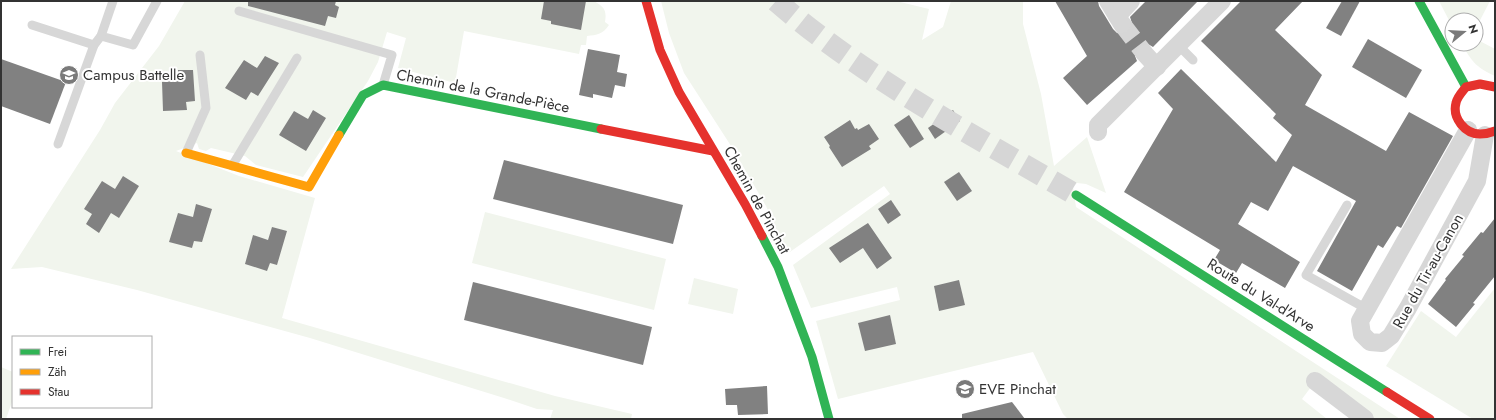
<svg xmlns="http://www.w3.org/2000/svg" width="1496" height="420" viewBox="0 0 1496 420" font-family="Jost,sans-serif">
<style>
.green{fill:#f1f5ed}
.building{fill:#818181}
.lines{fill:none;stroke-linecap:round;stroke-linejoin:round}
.street-tunnel{stroke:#d6d6d6;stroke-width:18;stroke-dasharray:18 9;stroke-linecap:butt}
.primary-tunnel{stroke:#d6d6d6;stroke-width:22;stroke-dasharray:22 11;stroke-linecap:butt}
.lane{stroke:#d7d7d7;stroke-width:9}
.street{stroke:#d7d7d7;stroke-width:18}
.fast{stroke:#30b455;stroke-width:9}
.slow{stroke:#ff9f0a;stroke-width:9}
.jam{stroke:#e5322d;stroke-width:9}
.labels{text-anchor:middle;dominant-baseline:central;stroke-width:4;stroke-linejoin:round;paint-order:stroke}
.poi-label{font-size:15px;fill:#333;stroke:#fff;text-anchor:start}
.street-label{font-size:15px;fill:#333;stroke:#fff}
</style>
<rect width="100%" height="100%" fill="#fff"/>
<g class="green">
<path d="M185 1H594C604 7 607 10 605 22L609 25C603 34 597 35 587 36L586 45H581L579 54 464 31 455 83 398 68 406 38 387 32 378 62 368 81 303 177 256 165 245 156 211 148 206 151 199 149 197 143 176 151 239 176 315 198 282 318 555 396 632 414 631 419H550L553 410 537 409 504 398 310 338 137 290 42 267 11 269 100 130 115 103 159 46Z"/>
<polygon points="661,1 778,1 791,5 793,1 896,1 929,9 922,40 943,27 951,1 1023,1 1023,24 1041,94 1054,166 1087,137 1106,193 1086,184 1077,183 1073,187 1076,207 1400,419 1375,419 1353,402 1317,379 1302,399 1327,419 1068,419 1063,414 1033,352 838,399 816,321 900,300 897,287 811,308 793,265 890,194 884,186 787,254 766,206 733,149 684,73 669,33"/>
<polygon points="1439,1 1490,1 1476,28 1476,20 1452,20 1452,26"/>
<path d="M1476 39 1495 49V76C1477 68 1471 61 1462 44H1476Z"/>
<polygon points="485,212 666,259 654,310 472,263"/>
<polygon points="694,278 738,289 733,314 688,304"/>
<polygon points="1495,288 1495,419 1473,419 1386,366 1421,311 1456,337"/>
<polygon points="1,367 13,372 13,399 6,419 1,419"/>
</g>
<g class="building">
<polygon points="248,1 336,1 335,5 339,7 336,18 328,16 325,26 248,6"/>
<polygon points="544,1 586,1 581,30 551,24 551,21 541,19"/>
<polygon points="1055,1 1098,1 1099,6 1113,29 1117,33 1122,34 1127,33 1131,29 1132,23 1130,17 1146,1 1198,1 1153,47 1148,44 1142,44 1138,47 1135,51 1135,56 1137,61 1087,105 1063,78 1087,56"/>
<polygon points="1241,1 1303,1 1275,30 1322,75 1305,105 1386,151 1409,112 1453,136 1401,228 1397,226 1383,248 1378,245 1352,291 1317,271 1356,201 1293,166 1268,211 1251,202 1238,224 1300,262 1285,288 1242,263 1236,273 1214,260 1220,250 1124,192 1173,109 1158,93 1181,69 1276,162 1292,135 1273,118 1276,114 1201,41"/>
<polygon points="1342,1 1360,1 1341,36 1326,28"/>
<polygon points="1368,39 1422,70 1406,98 1352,67"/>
<polygon points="588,49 620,55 617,72 627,74 625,87 615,85 612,98 593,94 593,98 579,95"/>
<polygon points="265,56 279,63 258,96 251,92 246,100 225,88 244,60 257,68"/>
<polygon points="1,59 66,82 50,124 1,106"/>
<polygon points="178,70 193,70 195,101 186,102 187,110 163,111 162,82 178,80"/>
<polygon points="313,110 326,118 306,151 279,135 294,111 308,119"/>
<polygon points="953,110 960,121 935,139 928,128"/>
<polygon points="909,115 924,139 910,148 894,125"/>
<polygon points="850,120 855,129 857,128 858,130 869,124 879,139 869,146 871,149 842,167 829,147 830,146 824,137"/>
<polygon points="504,160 683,205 673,244 493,199"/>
<polygon points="959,172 972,191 957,201 944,182"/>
<polygon points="123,176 139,186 119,218 111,213 99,233 86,224 92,214 84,209 102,181 115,189"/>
<polygon points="891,200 901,215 888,224 878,209"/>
<polygon points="196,204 212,209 202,242 194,241 192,248 169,242 178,213 193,217"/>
<polygon points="1495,218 1495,276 1473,303 1475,304 1456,327 1428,304 1446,280 1445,279 1464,256 1462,255 1481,232 1483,233"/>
<polygon points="868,223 892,258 877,269 863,248 840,263 829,248"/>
<polygon points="272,227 287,231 277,265 270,263 267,271 245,264 253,235 268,240"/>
<polygon points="959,280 965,305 939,311 934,286"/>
<polygon points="473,282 652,327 643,365 464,320"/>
<polygon points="890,315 896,344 865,351 858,323"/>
<polygon points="767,386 768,414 738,415 737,405 726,405 725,389"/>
<polygon points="1012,402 1025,419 962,419 962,414"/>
</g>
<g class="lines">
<polyline class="street-tunnel" points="1122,24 1145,54"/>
<path class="primary-tunnel" d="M776 1C866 79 973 135 1076 195"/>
<g class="lane">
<polyline points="113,1 101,36 133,45 157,1"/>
<polyline points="239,11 392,55 383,85"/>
<polyline points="32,25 94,45"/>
<polyline points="1178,45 1193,60"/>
<polyline points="58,144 94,45 101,36"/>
<polyline points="186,153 206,108 200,55"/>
<polyline points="232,166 297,58"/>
<polyline points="1347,205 1306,275 1367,309"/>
</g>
<g class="street">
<polyline points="1108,1 1122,24"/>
<polyline points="1117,16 1131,1"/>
<polyline points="1145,54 1157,67"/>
<polyline points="1468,130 1360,321 1362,334 1370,342 1382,343 1391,336 1408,308 1477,181 1485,135"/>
<polyline points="1098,132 1098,125 1222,1"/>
<polyline points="1315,381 1365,419"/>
</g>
<g class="fast">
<polyline points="1419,1 1466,87"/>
<polyline points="339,135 363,95 383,85 601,129"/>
<polyline points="1076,195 1387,392"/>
<polyline points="762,236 778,267 812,357 829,419"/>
</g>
<polyline class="slow" points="186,153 309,187 339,135"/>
<g class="jam">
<polyline points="646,1 660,50 679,92 745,204 762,236"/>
<path d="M1495 87 1480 84 1466 87C1462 92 1457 97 1456 103 1452 118 1465 134 1480 134 1485 134 1490 133 1495 131"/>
<polyline points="601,129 713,151"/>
<polyline points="1387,392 1430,419"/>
</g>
</g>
<defs>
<g id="university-disc" transform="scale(1)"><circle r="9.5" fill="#7a7a7a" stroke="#fff"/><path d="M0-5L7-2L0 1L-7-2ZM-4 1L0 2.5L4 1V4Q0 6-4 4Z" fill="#fff"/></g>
<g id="school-disc" transform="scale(1)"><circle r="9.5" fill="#7a7a7a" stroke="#fff"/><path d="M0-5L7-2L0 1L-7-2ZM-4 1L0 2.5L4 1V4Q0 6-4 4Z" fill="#fff"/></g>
</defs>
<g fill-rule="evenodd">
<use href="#university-disc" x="69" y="75"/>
<use href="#school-disc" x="965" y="389"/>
</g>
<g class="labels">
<g class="poi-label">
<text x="83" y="75">Campus Battelle</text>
<text x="979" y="389">EVE Pinchat</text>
</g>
<g class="street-label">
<text transform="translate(483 91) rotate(11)">Chemin de la Grande-Pièce</text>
<text transform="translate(757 200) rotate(61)">Chemin de Pinchat</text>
<text transform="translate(1428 271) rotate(-61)">Rue du Tir-au-Canon</text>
<text transform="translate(1261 295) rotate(32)">Route du Val-d'Arve</text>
</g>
</g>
<rect width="1496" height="420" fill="none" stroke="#333333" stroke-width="4"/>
<rect x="12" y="336" width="140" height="72" fill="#ffffff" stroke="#adadad"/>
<rect x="20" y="349" width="20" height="6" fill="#30b455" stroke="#adadad"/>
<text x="48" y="356" font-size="12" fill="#333333">Frei</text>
<rect x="20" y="369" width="20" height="6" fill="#ff9f0a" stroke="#adadad"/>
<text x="48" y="376" font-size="12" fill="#333333">Zäh</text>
<rect x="20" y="389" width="20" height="6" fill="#e5322d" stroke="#adadad"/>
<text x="48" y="396" font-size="12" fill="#333333">Stau</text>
<g transform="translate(1464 32) rotate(72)"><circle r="19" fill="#ffffff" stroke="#adadad"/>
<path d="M0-3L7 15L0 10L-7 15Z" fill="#7a7a7a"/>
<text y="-6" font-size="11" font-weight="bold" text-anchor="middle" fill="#333333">N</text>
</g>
</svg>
